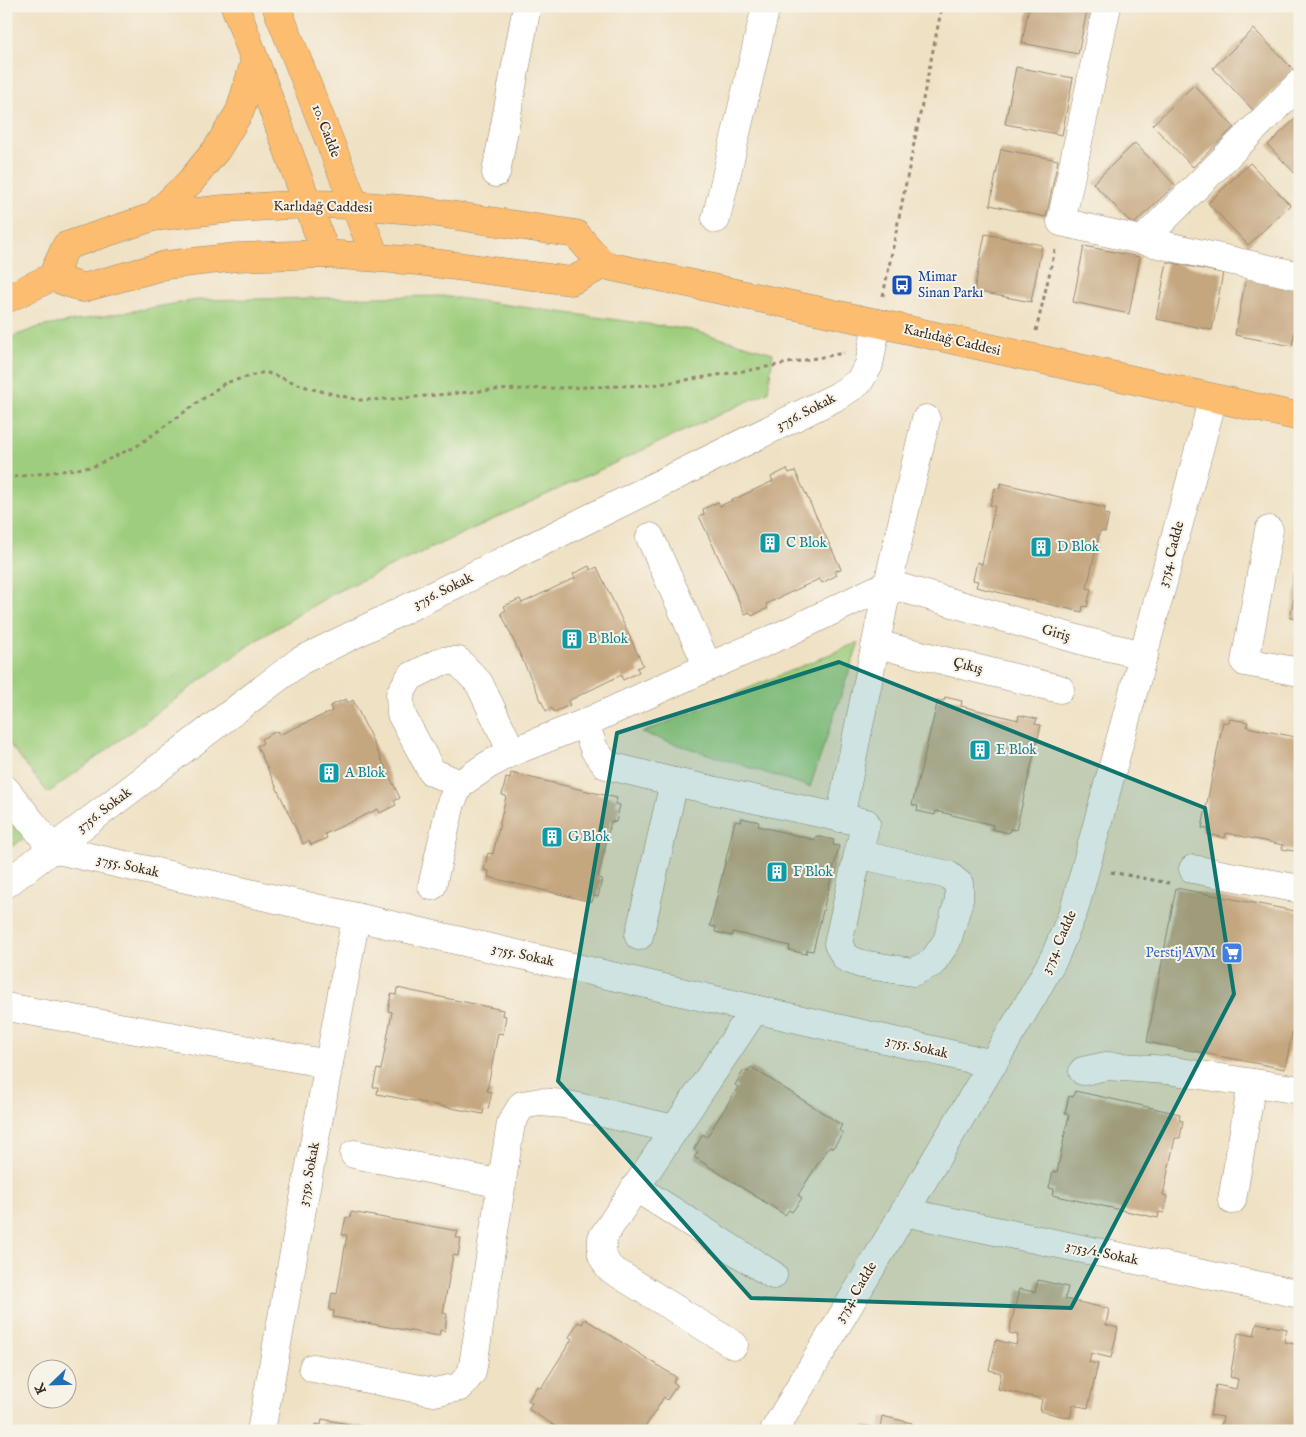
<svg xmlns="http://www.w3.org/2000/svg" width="1306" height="1437" viewBox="0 0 1306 1437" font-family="'IM FELL English',serif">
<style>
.green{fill:#9ece7d;stroke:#6c7c4e}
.building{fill:#c4a67f}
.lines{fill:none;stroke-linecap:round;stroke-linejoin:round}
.minor-casing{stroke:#958671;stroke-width:29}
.major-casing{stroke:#958671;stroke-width:29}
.path{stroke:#958671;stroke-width:3;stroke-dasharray:4 4;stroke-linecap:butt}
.minor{stroke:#fff;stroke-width:28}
.major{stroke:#fcbd6f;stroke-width:28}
.marked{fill:#0f766e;fill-opacity:0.2;stroke:#0f766e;stroke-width:4;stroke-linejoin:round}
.labels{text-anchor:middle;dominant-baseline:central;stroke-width:4;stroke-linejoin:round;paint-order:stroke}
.street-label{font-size:14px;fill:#3b2a1e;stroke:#f7f3e8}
.transit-label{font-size:14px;fill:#164399;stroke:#f7f3e8;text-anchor:start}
.culture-label{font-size:14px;fill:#0d838f;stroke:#f7f3e8;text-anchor:start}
.shop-label{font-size:14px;fill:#366cbe;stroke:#f7f3e8;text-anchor:end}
</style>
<rect width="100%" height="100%" fill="#f7f3e8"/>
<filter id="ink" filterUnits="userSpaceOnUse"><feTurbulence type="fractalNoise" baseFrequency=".02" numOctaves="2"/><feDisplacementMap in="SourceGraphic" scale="10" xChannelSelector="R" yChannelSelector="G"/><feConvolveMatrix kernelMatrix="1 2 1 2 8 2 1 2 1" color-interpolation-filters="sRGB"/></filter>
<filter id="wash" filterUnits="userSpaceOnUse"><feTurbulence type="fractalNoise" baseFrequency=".0096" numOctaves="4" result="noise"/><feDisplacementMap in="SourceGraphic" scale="20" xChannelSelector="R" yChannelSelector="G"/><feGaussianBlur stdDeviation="1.12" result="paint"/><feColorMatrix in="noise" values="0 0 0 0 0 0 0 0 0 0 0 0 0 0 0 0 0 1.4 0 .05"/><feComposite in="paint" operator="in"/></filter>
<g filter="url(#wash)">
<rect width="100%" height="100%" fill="#efe1c4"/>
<g class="green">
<polygon points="442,296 691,330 773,353 768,392 334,593 249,645 48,793 6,740 6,339 39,327 197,300"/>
<polygon points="859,642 810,787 642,733"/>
<polygon points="6,806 28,835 6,851"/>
</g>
<g id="blocks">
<g class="building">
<polygon points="1029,6 1088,6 1078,54 1022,43"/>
<polygon points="1254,29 1294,70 1253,110 1213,68"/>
<polygon points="1016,67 1073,78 1062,135 1005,124"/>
<polygon points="1194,85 1234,127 1193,167 1152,125"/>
<polygon points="1300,114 1300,179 1268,145"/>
<polygon points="1135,143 1175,185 1133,225 1093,183"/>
<polygon points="1001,149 1058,160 1046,217 990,205"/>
<polygon points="1250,163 1290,205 1248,245 1208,203"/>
<polygon points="985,234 1042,245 1031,302 974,291"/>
<polygon points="1084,246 1140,257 1129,314 1073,302"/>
<polygon points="1167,262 1223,273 1212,330 1156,319"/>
<polygon points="1246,278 1300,289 1300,305 1292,346 1235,335"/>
<polygon points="787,469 789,473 795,471 841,569 835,571 837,575 822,583 819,579 766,604 768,608 752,616 750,612 745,614 699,516 704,514 703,509 718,502 720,506 773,481 771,477"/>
<polygon points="1001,483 1105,508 1104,514 1109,515 1105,532 1100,531 1087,588 1091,589 1087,607 1083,606 1082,612 976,587 978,581 973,580 977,562 982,564 995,506 990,505 995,488 999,489"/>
<polygon points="589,566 591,570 597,567 643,665 637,668 639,672 623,680 621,675 568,701 570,705 554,712 552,708 546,711 501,613 506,610 504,606 520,599 522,603 575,578 573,574"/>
<polygon points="1299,574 1300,574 1300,625 1296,624 1297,619 1290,618"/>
<polygon points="945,697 962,701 961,706 1018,720 1019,715 1037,719 1035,724 1041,725 1016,830 1010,829 1009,833 992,829 993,825 936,811 935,815 917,811 918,806 912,805 938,700 944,701"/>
<polygon points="346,699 348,703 353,700 400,798 394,801 396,805 380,813 378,809 325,834 327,838 311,845 309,841 303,844 257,746 263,743 261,739 277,731 279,735 332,711 330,706"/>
<polygon points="1230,719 1248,722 1247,727 1300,738 1300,852 1282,849 1283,845 1226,833 1225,838 1207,834 1208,829 1202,828 1223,722 1229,723"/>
<polygon points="511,773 617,798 615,804 620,805 616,822 611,821 598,878 602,879 598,897 594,896 592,902 488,877 489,871 484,870 488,853 493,854 506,796 502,795 506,778 510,779"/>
<polygon points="742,818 759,822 758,826 815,840 816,836 834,840 833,845 839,846 813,951 807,950 806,954 789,950 790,946 733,932 732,936 715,932 716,927 710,926 735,821 741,822"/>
<polygon points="1176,888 1300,912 1300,993 1285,1069 1147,1042"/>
<polygon points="397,988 503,1010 502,1015 506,1016 503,1034 498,1033 487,1091 492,1092 488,1109 484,1108 483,1114 377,1094 378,1087 373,1087 377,1069 381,1070 392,1012 388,1011 391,994 396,995"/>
<polygon points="751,1067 842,1125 839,1130 843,1133 833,1148 829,1146 798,1195 802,1198 792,1212 789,1210 785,1215 694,1157 698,1152 694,1149 703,1134 707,1137 738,1087 735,1085 744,1070 748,1072"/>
<polygon points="1075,1091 1180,1114 1179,1120 1183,1121 1180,1138 1175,1138 1163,1195 1167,1196 1164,1213 1159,1212 1158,1218 1052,1195 1054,1189 1049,1188 1053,1171 1057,1172 1069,1115 1065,1113 1069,1096 1073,1097"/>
<polygon points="351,1212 458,1231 456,1238 461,1238 458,1256 453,1255 443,1313 447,1314 445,1331 440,1330 439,1336 333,1317 334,1311 329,1310 332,1293 337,1294 347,1235 342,1235 346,1217 350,1218"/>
<polygon points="1038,1280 1068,1287 1065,1299 1109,1309 1106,1325 1118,1328 1111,1358 1091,1353 1089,1362 1098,1364 1088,1408 1073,1405 1070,1418 1040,1411 1042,1399 998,1389 1001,1373 989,1370 996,1340 1016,1345 1018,1335 1009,1333 1019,1289 1035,1292"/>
<polygon points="585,1319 676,1377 673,1382 677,1385 667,1400 664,1397 643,1431 563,1431 528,1409 532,1403 528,1401 537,1386 541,1388 572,1339 569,1337 578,1322 582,1324"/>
<polygon points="1257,1323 1287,1329 1284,1342 1300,1345 1300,1431 1220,1431 1223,1417 1210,1415 1216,1385 1236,1389 1238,1379 1230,1377 1238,1333 1254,1336"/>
<polygon points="882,1416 912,1423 911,1431 863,1431 864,1426 880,1429"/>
<polygon points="322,1419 380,1430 380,1431 315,1431 316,1424 321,1425"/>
</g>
</g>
</g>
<g filter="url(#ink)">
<use href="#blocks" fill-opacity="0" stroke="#958671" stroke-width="1"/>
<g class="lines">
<g class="minor-casing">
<g id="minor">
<polyline points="1107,6 1061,222 1300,276"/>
<polyline points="496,173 527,6"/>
<polyline points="716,219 766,6"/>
<polyline points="1143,240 1300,83"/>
<polyline points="1269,530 1245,662 1300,672"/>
<polyline points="650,537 708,667"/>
<polyline points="876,644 1060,689"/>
<polyline points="585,723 594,749 606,765 674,782 866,823 858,854 948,875 959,884 959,900 947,941 932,963 913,972 861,964 846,958 838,944 858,854"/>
<polyline points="460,784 432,772 401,714 400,694 410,677 442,661 458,661 479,683 512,752"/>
<polyline points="6,790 53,849 356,917 993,1064"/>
<polyline points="840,818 888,584 1087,642 1144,655"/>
<polyline points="1193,869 1300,889"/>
<polyline points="6,884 300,661 838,396 859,382 869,365 877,323"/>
<polyline points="432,886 451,803 460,784 488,765 512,752 585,723 708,667 782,635 888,584 926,419"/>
<polyline points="639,936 674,782"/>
<polyline points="6,1007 329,1064"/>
<polyline points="1083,1071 1106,1066 1167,1070 1300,1090"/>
<polyline points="354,1154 502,1184"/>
<polyline points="635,1187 773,1275"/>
<polyline points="1232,1200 1252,1083"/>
<polyline points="904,1212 1300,1294"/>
<polyline points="734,1345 609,1268 602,1255 602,1238 755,1009"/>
<polyline points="313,1368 434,1392 460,1387 472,1372 511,1123 522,1105 540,1102 564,1104 674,1129"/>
<polyline points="261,1431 356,917"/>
<polyline points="774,1431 1034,994 1055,956 1074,910 1213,398"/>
</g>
</g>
<g class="major-casing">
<g id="major">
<polyline points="235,6 326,254"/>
<polyline points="276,6 375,256"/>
<polygon points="308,204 355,205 424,211 576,234 603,265 571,281 418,261 326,254 237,257 166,265 83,288 52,277 66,246 153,217 224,209"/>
<polyline points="153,217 190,182 217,149 240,111 255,61"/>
<polyline points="603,265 877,323 1300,417"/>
<polyline points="6,299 52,277"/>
</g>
</g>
<g class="path">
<polyline points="883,296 942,6"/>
<polyline points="1036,331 1055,250"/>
<polyline points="6,478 92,467 137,446 225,383 265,372 312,389 359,400 394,399 491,390 653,385 750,370 844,353"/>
<polyline points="1111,872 1169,883"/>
</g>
<use href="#minor" class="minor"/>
<use href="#major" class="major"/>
</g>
</g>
<path class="marked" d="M839 662 1205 808 1234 994 1071 1308 751 1298 558 1081 617 733Z"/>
<defs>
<g id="bus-square" transform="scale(1.125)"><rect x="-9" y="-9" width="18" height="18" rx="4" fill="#1a4fb4" stroke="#f7f3e8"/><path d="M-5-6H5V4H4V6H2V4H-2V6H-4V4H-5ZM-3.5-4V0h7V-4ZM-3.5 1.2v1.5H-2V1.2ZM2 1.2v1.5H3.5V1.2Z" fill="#fff"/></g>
<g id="building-square" transform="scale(1.125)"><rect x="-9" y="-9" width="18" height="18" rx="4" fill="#0f9aa8" stroke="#f7f3e8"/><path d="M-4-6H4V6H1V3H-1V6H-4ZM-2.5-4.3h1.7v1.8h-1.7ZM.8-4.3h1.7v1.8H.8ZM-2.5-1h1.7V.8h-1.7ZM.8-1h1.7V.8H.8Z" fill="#fff"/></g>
<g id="supermarket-square" transform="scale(1.125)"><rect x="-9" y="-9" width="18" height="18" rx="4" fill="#3f7fe0" stroke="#f7f3e8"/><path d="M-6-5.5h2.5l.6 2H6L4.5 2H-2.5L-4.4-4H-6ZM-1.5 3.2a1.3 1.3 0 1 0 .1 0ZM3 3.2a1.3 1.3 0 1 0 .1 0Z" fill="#fff"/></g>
</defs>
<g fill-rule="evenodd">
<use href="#bus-square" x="902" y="285"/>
<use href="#building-square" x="770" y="543"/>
<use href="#building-square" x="1041" y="547"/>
<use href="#building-square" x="572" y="639"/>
<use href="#building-square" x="980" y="750"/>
<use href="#building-square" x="329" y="773"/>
<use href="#building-square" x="552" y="837"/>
<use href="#building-square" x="777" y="872"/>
<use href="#supermarket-square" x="1232" y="953"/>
</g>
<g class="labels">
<g class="street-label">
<text transform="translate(326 131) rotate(69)">10. Cadde</text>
<text transform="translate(323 207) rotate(1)">Karlıdağ Caddesi</text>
<text transform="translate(952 340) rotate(13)">Karlıdağ Caddesi</text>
<text transform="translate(806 412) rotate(-27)">3756. Sokak</text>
<text transform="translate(1171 554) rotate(-75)">3754. Cadde</text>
<text transform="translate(443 591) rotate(-26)">3756. Sokak</text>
<text transform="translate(1056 633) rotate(16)">Giriş</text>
<text transform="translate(968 666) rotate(14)">Çıkış</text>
<text transform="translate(104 810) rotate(-37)">3756. Sokak</text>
<text transform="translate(128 866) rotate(13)">3755. Sokak</text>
<text transform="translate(1059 942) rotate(-66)">3754. Cadde</text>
<text transform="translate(523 955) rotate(13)">3755. Sokak</text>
<text transform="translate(917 1047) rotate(13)">3755. Sokak</text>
<text transform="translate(309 1174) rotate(-79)">3759. Sokak</text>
<text transform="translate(1102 1253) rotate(12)">3753/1. Sokak</text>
<text transform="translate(856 1292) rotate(-59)">3754. Cadde</text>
</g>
<g class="transit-label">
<text x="918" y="277">Mimar<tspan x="918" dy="16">Sinan Parkı</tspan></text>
</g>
<g class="culture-label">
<text x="786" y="543">C Blok</text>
<text x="1057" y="547">D Blok</text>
<text x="588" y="639">B Blok</text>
<text x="996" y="750">E Blok</text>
<text x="345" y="773">A Blok</text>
<text x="568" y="837">G Blok</text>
<text x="793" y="872">F Blok</text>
</g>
<g class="shop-label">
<text x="1216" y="953">Perstij AVM</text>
</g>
</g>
<rect width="1306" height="1437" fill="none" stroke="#f7f3e8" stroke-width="25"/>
<g transform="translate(52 1384) rotate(247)"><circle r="24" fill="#f7f3e8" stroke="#aca397"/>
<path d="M0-4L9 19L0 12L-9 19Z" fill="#1f6fb2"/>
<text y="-8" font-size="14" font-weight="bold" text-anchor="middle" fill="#3b2a1e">K</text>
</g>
</svg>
